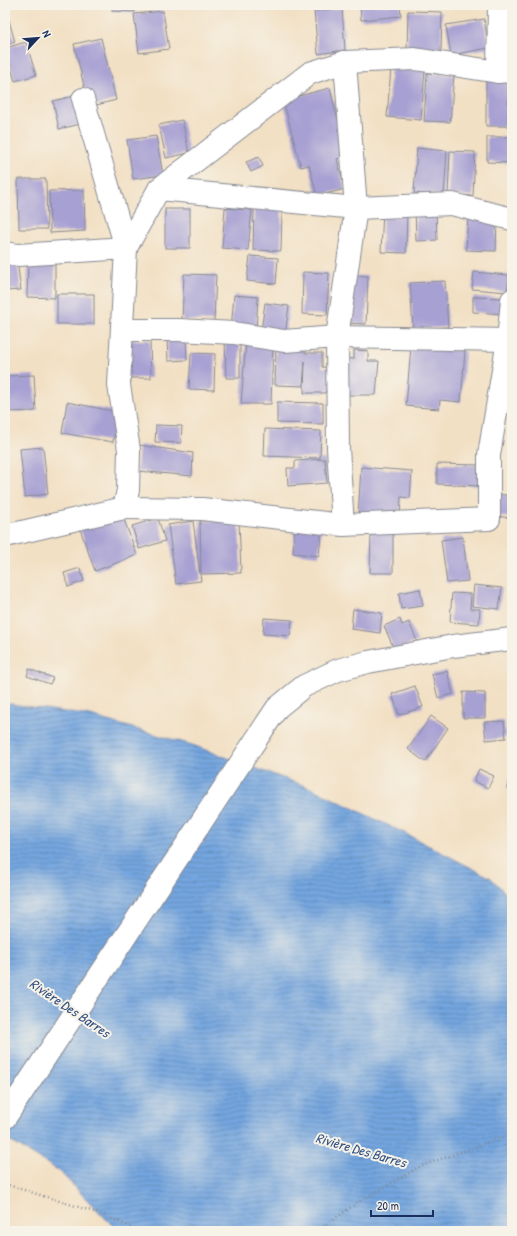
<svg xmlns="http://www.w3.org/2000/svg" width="517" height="1236" viewBox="0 0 517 1236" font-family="'Patrick Hand',sans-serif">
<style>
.water{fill:url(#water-rules);stroke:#486a9e}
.building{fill:#a7a0d3}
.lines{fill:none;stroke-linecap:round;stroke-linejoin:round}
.minor-casing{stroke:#868891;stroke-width:24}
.path{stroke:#868891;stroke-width:2.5;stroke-dasharray:1 3;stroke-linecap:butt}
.minor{stroke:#fff;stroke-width:22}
.labels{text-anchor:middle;stroke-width:4;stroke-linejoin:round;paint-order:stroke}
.water-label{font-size:14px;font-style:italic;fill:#365385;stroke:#f7f3e8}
</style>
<defs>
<pattern id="water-rules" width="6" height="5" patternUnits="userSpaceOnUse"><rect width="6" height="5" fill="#74a6df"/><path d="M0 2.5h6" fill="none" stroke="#5e88b8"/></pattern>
</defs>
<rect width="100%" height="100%" fill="#f7f3e8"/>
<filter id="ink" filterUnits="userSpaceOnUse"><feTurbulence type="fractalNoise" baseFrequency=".025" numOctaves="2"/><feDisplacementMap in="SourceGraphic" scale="8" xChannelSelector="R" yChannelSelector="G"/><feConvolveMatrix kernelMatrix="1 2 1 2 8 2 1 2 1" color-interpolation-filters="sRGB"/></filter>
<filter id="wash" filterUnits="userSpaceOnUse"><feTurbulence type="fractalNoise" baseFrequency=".012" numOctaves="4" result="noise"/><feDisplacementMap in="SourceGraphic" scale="16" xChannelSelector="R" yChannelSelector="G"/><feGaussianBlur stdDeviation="0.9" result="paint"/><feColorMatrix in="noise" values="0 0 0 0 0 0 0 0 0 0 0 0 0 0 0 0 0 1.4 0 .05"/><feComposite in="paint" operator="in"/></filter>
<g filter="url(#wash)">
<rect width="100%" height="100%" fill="#f2e0c4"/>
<polygon class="water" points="5,703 90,716 192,745 313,789 406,834 491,878 512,900 512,1231 118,1231 58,1170 5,1138"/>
<g id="blocks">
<g class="building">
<polygon points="113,5 135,5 135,12 112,11"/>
<polygon points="360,5 400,5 401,16 361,20"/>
<polygon points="5,6 15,42 5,45"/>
<polygon points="342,8 345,50 318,54 314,11"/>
<polygon points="163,11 169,49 139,53 134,14"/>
<polygon points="408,11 442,12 441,52 407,51"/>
<polygon points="484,19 489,48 451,55 446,25"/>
<polygon points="101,38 116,100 89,107 74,44"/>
<polygon points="26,42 36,75 15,81 5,48"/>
<polygon points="391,68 425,70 421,120 387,117"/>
<polygon points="427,73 454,75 450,122 424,121"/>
<polygon points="486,77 508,78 508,126 486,126"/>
<polygon points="330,88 347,156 337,159 345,189 317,196 309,165 301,167 283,100"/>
<polygon points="74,96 81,124 59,129 53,101"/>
<polygon points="182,120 189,153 166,158 159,125"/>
<polygon points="156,136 163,175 133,179 127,140"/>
<polygon points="487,137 512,137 512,163 487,162"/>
<polygon points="417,148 447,151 444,196 414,193"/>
<polygon points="450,151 475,152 473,196 448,195"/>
<polygon points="259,157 263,166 251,172 246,162"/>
<polygon points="18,179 46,179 47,229 19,229"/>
<polygon points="84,190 85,231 50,233 49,191"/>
<polygon points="415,207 436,207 437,240 416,241"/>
<polygon points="225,208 252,210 248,250 222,248"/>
<rect x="165" y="209" width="25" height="39"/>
<polygon points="254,209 282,209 281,251 253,250"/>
<polygon points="407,209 406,253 381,252 383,210"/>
<polygon points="468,215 497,217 496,251 466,250"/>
<polygon points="250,256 278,258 276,284 247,281"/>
<polygon points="17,260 21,290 5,291 5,261"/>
<polygon points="28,260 55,261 55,298 27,297"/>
<polygon points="303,272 329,273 327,315 302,314"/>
<polygon points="474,272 509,275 507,292 472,289"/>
<polygon points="184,274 216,275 214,321 182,320"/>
<polygon points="348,275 368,276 366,324 345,323"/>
<polygon points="445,281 448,327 413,329 410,283"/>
<rect x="57" y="294" width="37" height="30"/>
<polygon points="234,295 258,297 256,331 231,329"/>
<polygon points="473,297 507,298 507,314 473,312"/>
<polygon points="265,303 289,306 285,335 261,331"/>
<polygon points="186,337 187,360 168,361 167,338"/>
<polygon points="225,338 240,338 240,378 226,378"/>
<polygon points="124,340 150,340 151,378 125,378"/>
<polygon points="246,341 273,344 271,404 241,404"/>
<polygon points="276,346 304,346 305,353 322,353 322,367 335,368 334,390 326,390 325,393 304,393 305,361 303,386 275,385"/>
<polygon points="411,346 465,351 461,402 440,400 439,409 406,406"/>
<polygon points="354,350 368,351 368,361 379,361 376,395 342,395 342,358 354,359"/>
<polygon points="191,353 215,354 214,390 189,389"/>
<polygon points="34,375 36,411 6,412 5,376"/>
<polygon points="67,402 118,412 113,442 62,433"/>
<polygon points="277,402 323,403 323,424 277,423"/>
<polygon points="156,425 182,426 181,443 155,442"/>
<polygon points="265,429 321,431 320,458 264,456"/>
<polygon points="139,445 193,453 192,476 137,471"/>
<polygon points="43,447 48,494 25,497 20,449"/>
<polygon points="325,459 327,483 288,486 287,468 295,468 295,461"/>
<polygon points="437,464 479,465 479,486 437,484"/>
<polygon points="361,467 412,471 410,498 401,497 400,521 358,518"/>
<polygon points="498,494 512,496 512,518 495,516"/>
<polygon points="122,514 137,555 95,571 80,529"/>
<polygon points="158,518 165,541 139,549 132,526"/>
<polygon points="239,520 241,573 201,574 200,521"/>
<polygon points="193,521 201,581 176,584 168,525"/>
<polygon points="295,523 322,526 319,556 293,553"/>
<polygon points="371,530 393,530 393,573 370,573"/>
<polygon points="463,537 468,581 447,583 441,540"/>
<polygon points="80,568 84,581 68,587 64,573"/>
<polygon points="474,585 502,588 499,609 472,606"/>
<polygon points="420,589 423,606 401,609 399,593"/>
<polygon points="452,593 471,594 470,609 480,609 479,624 450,622"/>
<polygon points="353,609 382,613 380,633 351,629"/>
<polygon points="264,618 292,620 290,636 263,634"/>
<polygon points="400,619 402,625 409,622 417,641 395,651 384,626"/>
<polygon points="29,669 53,678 50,684 27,676"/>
<polygon points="447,671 453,694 438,698 432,674"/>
<polygon points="415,686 423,707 399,715 392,694"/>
<polygon points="463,692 485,693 485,718 463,718"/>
<polygon points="431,716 448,728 425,762 408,749"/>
<polygon points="504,721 506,738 486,740 484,722"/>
<polygon points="479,769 494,776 488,788 474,781"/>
<polygon points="512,772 512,789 507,788"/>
</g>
</g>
</g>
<g filter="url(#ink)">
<use href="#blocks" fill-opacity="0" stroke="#868891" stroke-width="1"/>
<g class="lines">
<defs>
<g id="minor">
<polyline points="498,72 499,5"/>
<polyline points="159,189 356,208 452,204 512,219"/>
<polyline points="5,253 18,255 126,248 159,189 310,73 345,62 415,59 498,72 512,71"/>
<polyline points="122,330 179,330 234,333 284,341 337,337 508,340"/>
<polyline points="124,508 202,509 343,525 489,519 489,455 508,340 512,300"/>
<polyline points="343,525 338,448 337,337 356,208 345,62"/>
<polyline points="5,536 124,508 128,490 129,450 119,385 126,248 83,99"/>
<polyline points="5,1118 277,708 304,686 338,670 368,662 453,646 512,639"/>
</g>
</defs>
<use href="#minor" class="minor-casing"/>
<g class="path">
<polyline points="5,1184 101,1214 140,1231"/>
<polyline points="317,1231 357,1203 421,1166 512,1134"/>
</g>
<use href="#minor" class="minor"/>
</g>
</g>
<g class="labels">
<g class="water-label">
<text transform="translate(70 1008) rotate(34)" y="5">Rivière Des Barres</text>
<text transform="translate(361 1150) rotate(16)" y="5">Rivière Des Barres</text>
</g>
</g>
<rect width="517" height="1236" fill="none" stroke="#f7f3e8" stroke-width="20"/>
<g transform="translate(38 38) rotate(64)" stroke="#f7f3e8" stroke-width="3" paint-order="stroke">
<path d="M0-3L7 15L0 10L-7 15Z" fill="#1b2f5e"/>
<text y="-6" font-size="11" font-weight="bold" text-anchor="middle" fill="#1b2f5e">N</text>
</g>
<path d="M371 1210v6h62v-6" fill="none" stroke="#1b2f5e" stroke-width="2"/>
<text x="377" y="1210" font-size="12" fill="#1b2f5e" stroke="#f7f3e8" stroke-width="3" paint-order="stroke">20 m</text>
</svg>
